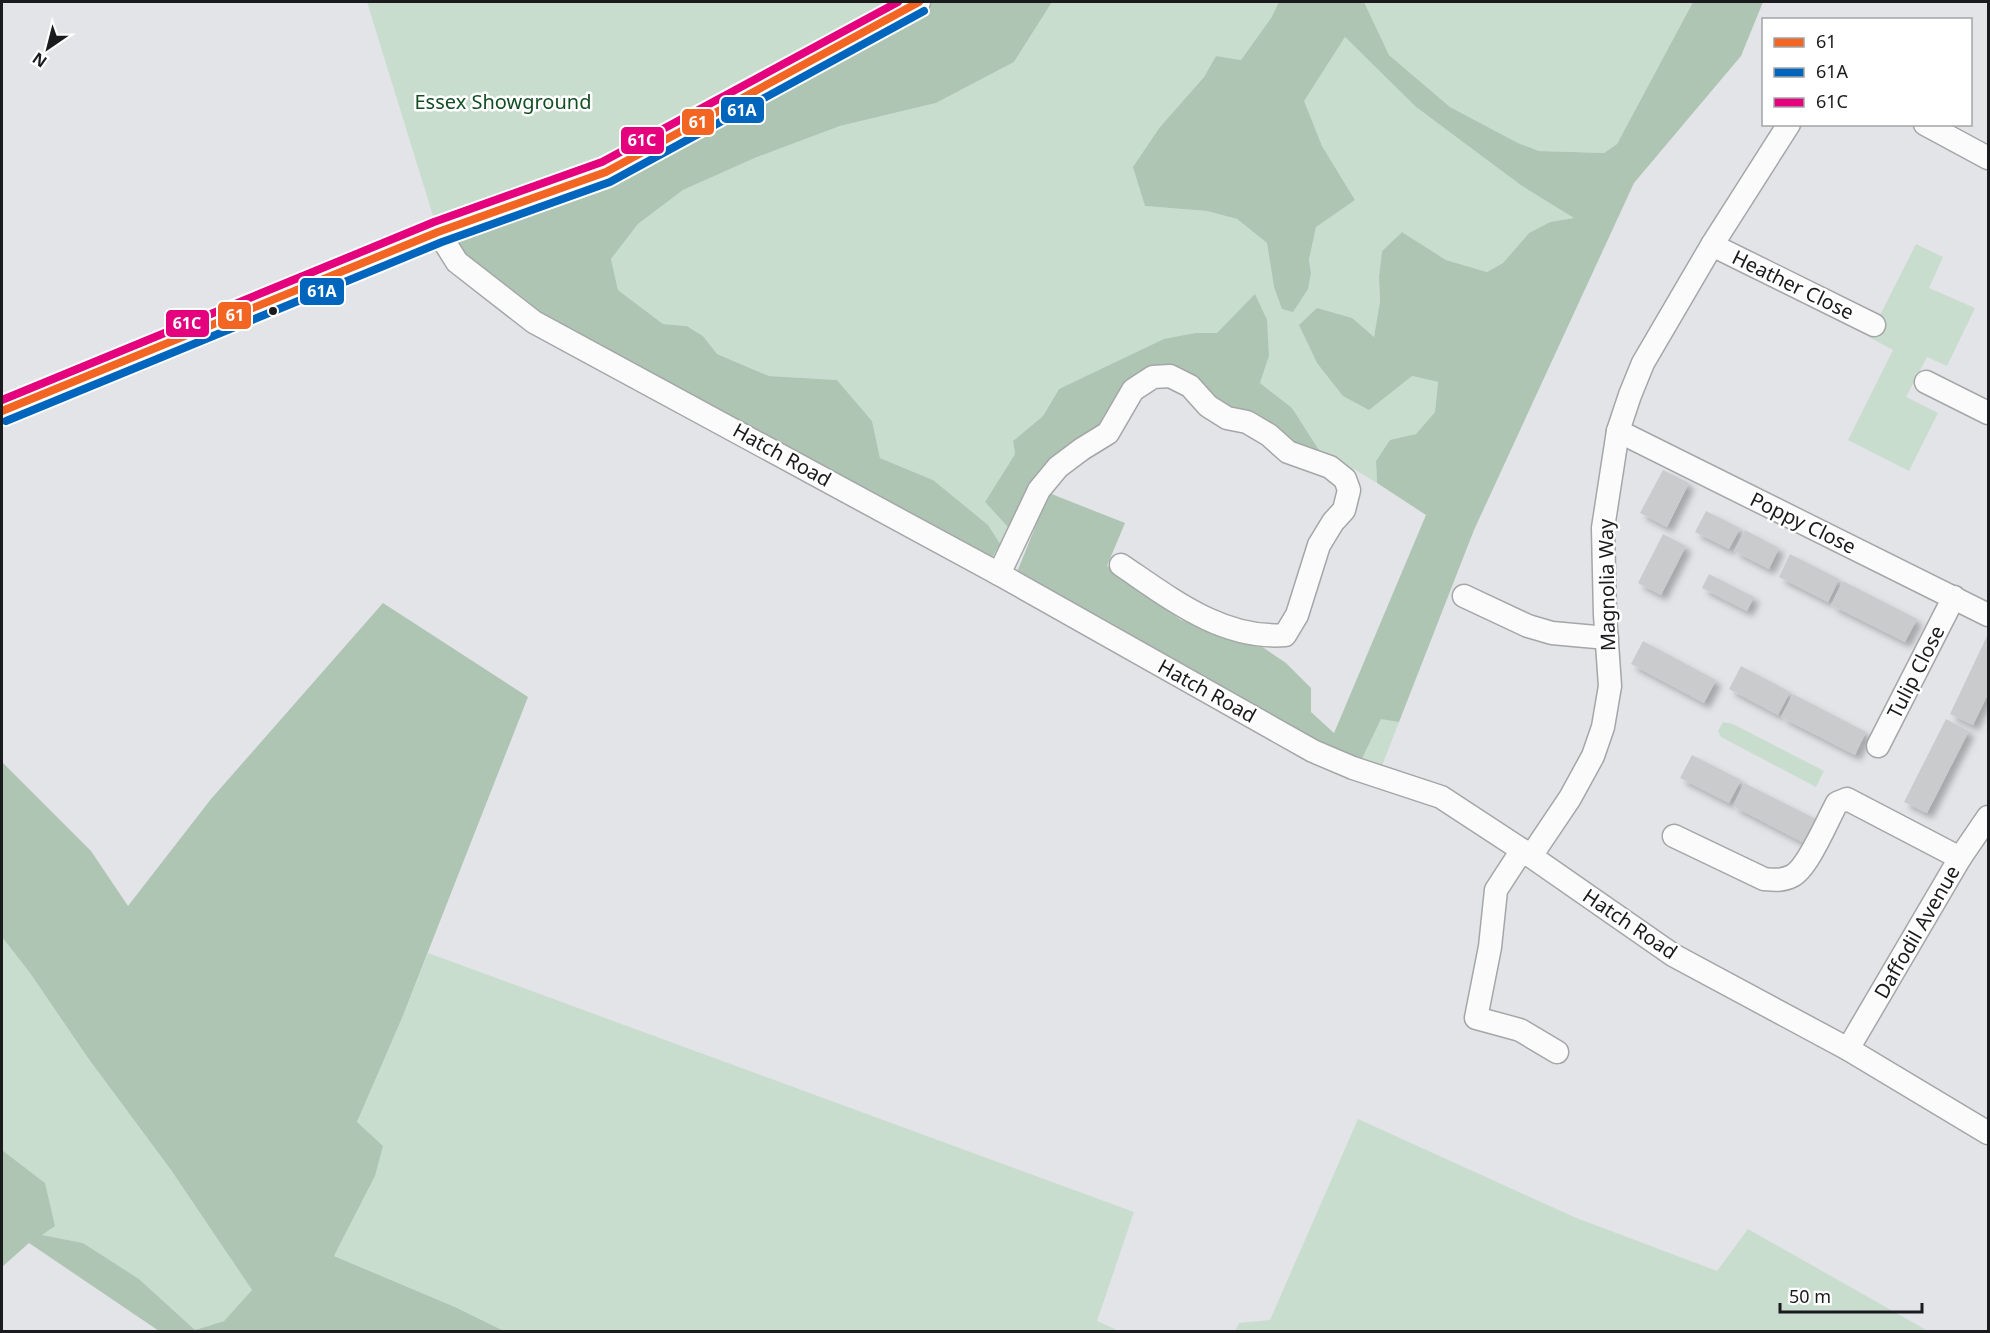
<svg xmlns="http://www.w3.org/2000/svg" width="1990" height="1333" viewBox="0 0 1990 1333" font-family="'Noto Sans',sans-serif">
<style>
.green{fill:#c9ddce}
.forest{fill:#afc5b4}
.building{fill:#cacbcd;filter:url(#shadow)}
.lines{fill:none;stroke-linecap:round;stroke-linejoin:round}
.minor-casing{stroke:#a4a6a8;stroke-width:25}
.minor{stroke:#fbfbfb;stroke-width:22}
.bus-1-casing{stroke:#fff;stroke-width:12}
.bus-2-casing{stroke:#fff;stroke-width:12}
.bus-3-casing{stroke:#fff;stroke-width:12}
.bus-1{stroke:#f26522;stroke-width:8}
.bus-2{stroke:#0065bd;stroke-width:8}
.bus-3{stroke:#e5007d;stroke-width:8}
.bus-dot{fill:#1a1b1d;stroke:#fff;stroke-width:2}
.labels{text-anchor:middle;stroke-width:5;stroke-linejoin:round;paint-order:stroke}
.park-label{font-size:20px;fill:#134e23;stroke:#fff}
.street-label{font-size:20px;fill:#1a1b1d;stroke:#fff}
.line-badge{stroke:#fff;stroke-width:2}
.badge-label{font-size:16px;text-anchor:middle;font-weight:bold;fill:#fff}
</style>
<defs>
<filter id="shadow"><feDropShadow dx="5.5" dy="5.5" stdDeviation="3" flood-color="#0004"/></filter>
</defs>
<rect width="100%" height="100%" fill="#e2e4e7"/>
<g class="green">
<polygon points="367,2 919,2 606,172 438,232"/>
<polygon points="1052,2 1279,2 1271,18 1241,60 1216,56 1204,77 1160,127 1145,206 1207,211 1237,219 1267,243 1274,287 1311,273 1309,260 1316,226 1355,200 1322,146 1303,101 1345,37 1416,107 1522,186 1575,218 1550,222 1529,233 1503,263 1487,272 1446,260 1402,232 1382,251 1379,277 1380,305 1374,338 1412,376 1438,382 1435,412 1416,434 1390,441 1376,461 1377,483 1354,469 1343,477 1330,467 1292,408 1260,383 1269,356 1217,333 1195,333 1168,339 1059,389 1043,416 1013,441 1015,454 985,502 1017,537 999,574 933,480 880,458 872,421 837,380 769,376 717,354 703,336 688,326 663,324 618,290 611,259 638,224 683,190 757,157 840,126 936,103 1014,62"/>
<polygon points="1364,2 1693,2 1617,144 1604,153 1539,151 1518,143 1450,107 1389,55"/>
<polygon points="1916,244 1943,257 1929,288 1975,308 1947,366 1927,357 1906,397 1938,413 1909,471 1848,440 1893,350 1869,337"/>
<polygon points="1381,718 1399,722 1378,776 1357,769"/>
<polygon points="1723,722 1733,724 1824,771 1816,787 1721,737 1718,731"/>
<polygon points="2,937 30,973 88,1058 171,1170 252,1290 224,1321 195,1330 139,1279 83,1243 41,1235 45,1183 2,1150"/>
<polygon points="428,953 1134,1212 1097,1321 1119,1331 504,1331 455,1307 334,1256 375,1176 357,1122 402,1018"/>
<polygon points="1358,1119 1574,1217 1717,1271 1748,1229 1928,1331 1235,1331 1239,1323 1270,1320"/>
</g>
<g class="forest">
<polygon points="919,2 1052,2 1014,62 936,103 840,126 757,157 683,190 638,224 611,259 618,290 663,324 687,326 703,336 717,354 769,376 837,380 872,421 880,458 933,480 988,525 1000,544 986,567 534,322 438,232 606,172"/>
<polygon points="1279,2 1364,2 1389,55 1450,107 1518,143 1539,151 1604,153 1617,144 1693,2 1763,2 1741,56 1634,183 1474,530 1399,722 1381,719 1357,769 1013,582 1049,493 1125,523 1107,566 1181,620 1258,644 1286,663 1311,688 1311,712 1334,733 1426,515 1377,483 1376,461 1390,440 1416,434 1435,412 1438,382 1412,376 1369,410 1343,396 1317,363 1299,325 1317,308 1352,318 1374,337 1380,302 1379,277 1382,251 1402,232 1446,260 1487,272 1503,263 1529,233 1550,222 1574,218 1522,186 1416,107 1345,37 1304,101 1322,146 1355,200 1316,227 1309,260 1311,273 1308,289 1293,312 1282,309 1274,287 1267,243 1237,219 1207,211 1145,206 1133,167 1160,127 1204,77 1216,56 1241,60 1271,18"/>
<polygon points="1255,294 1267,320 1269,356 1260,383 1292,408 1330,467 1153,377 1082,449 1017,537 985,502 1015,454 1013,441 1043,416 1059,389 1164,339 1195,333 1217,333"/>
<polygon points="383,603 528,697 402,1018 357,1122 383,1146 375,1176 334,1256 455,1307 504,1331 159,1331 29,1243 2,1267 2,1150 45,1183 55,1226 42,1235 83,1243 139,1279 195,1330 224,1321 252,1290 171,1170 88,1058 30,973 2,937 2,762 91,851 128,906 211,799"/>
</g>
<g class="building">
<polygon points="1663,470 1689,483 1667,527 1640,513"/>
<polygon points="1706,511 1740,528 1729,549 1695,532"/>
<polygon points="1745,530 1779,548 1769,569 1734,551"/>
<polygon points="1663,534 1686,546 1661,595 1638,583"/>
<polygon points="1790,554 1839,579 1828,602 1779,577"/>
<polygon points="1709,574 1754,597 1747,611 1702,588"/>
<polygon points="1843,581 1917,619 1905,642 1831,605"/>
<polygon points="1988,634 1988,694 1973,725 1950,714"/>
<polygon points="1643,641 1716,680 1704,703 1631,664"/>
<polygon points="1741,666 1790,692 1778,715 1729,689"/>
<polygon points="1793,694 1866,732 1855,755 1781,717"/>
<polygon points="1946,719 1969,731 1927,813 1904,802"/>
<polygon points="1692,755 1741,780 1729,803 1680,778"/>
<polygon points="1744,783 1818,820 1806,844 1733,806"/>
</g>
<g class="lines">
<defs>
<g id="minor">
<polyline points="1925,124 1988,158"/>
<polyline points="438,232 457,262 534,322 999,574 1313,751 1353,768 1441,797 1522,850 1673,955 1848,1049 1988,1133"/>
<polyline points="1712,245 1874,325"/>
<polyline points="1926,382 1988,413"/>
<polyline points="2,411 438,232 606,172 919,2"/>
<polyline points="1618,431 1988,615"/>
<path d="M 999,574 L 1039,490 L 1058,467 L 1082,449 L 1108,433 L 1133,390 L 1153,377 L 1170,376 L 1190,386 L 1208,406 L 1227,418 L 1247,422 L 1269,435 L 1288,452 L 1330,467 L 1345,479 L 1349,490 L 1344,510 L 1333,522 L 1319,545 L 1297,615 L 1285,635 C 1222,640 1170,598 1121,565"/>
<polyline points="1464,596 1528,626 1552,633 1607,638"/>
<polyline points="1878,746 1954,597"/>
<path d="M 1674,836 L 1764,879 C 1774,880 1782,881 1792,876 C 1808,868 1827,821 1837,803 L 1847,799 L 1960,858"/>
<polyline points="1522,850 1496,890 1490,947 1476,1018 1520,1030 1557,1052"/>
<polyline points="1531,856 1570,798 1593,756 1603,727 1610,686 1605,615 1603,528 1618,431 1630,395 1643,363 1712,245 1789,124"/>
<polyline points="1848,1049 1960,858 1988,817"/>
</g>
</defs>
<use href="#minor" class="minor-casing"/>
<use href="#minor" class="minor"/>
<defs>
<polyline id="bus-1" points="2,411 438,232 606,172 919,2"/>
<polyline id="bus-2" points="6,421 442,242 610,182 924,11"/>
<polyline id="bus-3" points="2,400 434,222 602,162 898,2"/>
</defs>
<use href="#bus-1" class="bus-1-casing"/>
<use href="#bus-2" class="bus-2-casing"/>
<use href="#bus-3" class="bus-3-casing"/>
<use href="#bus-1" class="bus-1"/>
<use href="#bus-2" class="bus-2"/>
<use href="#bus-3" class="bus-3"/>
</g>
<circle class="bus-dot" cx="273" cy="311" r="5"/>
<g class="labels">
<g class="park-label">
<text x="503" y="109">Essex Showground</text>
</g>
<g class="street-label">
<text transform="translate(1793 285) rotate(26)" y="7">Heather Close</text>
<text transform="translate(782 455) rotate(29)" y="7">Hatch Road</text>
<text transform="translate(1803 523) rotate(26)" y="7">Poppy Close</text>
<text transform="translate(1607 585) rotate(-91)" y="7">Magnolia Way</text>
<text transform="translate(1916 672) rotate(-63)" y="7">Tulip Close</text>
<text transform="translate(1207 691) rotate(29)" y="7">Hatch Road</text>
<text transform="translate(1630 924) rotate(34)" y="7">Hatch Road</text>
<text transform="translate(1917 932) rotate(-60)" y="7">Daffodil Avenue</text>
</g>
</g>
<g class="line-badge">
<rect x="720" y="96" width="45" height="28" rx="6" fill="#0065bd"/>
<rect x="681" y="108" width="34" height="28" rx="6" fill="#f26522"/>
<rect x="620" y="126" width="45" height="29" rx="6" fill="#e5007d"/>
<rect x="299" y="277" width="46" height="29" rx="6" fill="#0065bd"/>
<rect x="217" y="301" width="35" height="29" rx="6" fill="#f26522"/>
<rect x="165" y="309" width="45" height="29" rx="6" fill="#e5007d"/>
</g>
<g class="badge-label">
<text x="742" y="116">61A</text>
<text x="698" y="128">61</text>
<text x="642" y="146">61C</text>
<text x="322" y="297">61A</text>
<text x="235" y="321">61</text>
<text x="187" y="329">61C</text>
</g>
<rect width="1990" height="1333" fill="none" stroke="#1a1b1d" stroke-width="6"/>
<rect x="1762" y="18" width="210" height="108" fill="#ffffff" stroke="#a3a4a5" stroke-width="1.5"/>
<rect x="1774" y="38" width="30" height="9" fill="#f26522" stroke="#a3a4a5" stroke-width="1.5"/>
<text x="1816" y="48" font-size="18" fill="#1a1b1d">61</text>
<rect x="1774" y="68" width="30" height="9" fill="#0065bd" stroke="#a3a4a5" stroke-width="1.5"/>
<text x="1816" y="78" font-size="18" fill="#1a1b1d">61A</text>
<rect x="1774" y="98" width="30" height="9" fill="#e5007d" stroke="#a3a4a5" stroke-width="1.5"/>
<text x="1816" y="108" font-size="18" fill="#1a1b1d">61C</text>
<g transform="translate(48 48) rotate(215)" stroke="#ffffff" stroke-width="4.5" paint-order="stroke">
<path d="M0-4.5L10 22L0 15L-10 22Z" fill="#1a1b1d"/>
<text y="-9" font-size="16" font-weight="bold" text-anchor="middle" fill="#1a1b1d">N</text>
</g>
<path d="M1780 1303v9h142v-9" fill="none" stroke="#1a1b1d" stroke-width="3"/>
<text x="1789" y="1303" font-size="18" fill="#1a1b1d" stroke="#ffffff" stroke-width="4.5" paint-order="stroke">50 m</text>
</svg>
